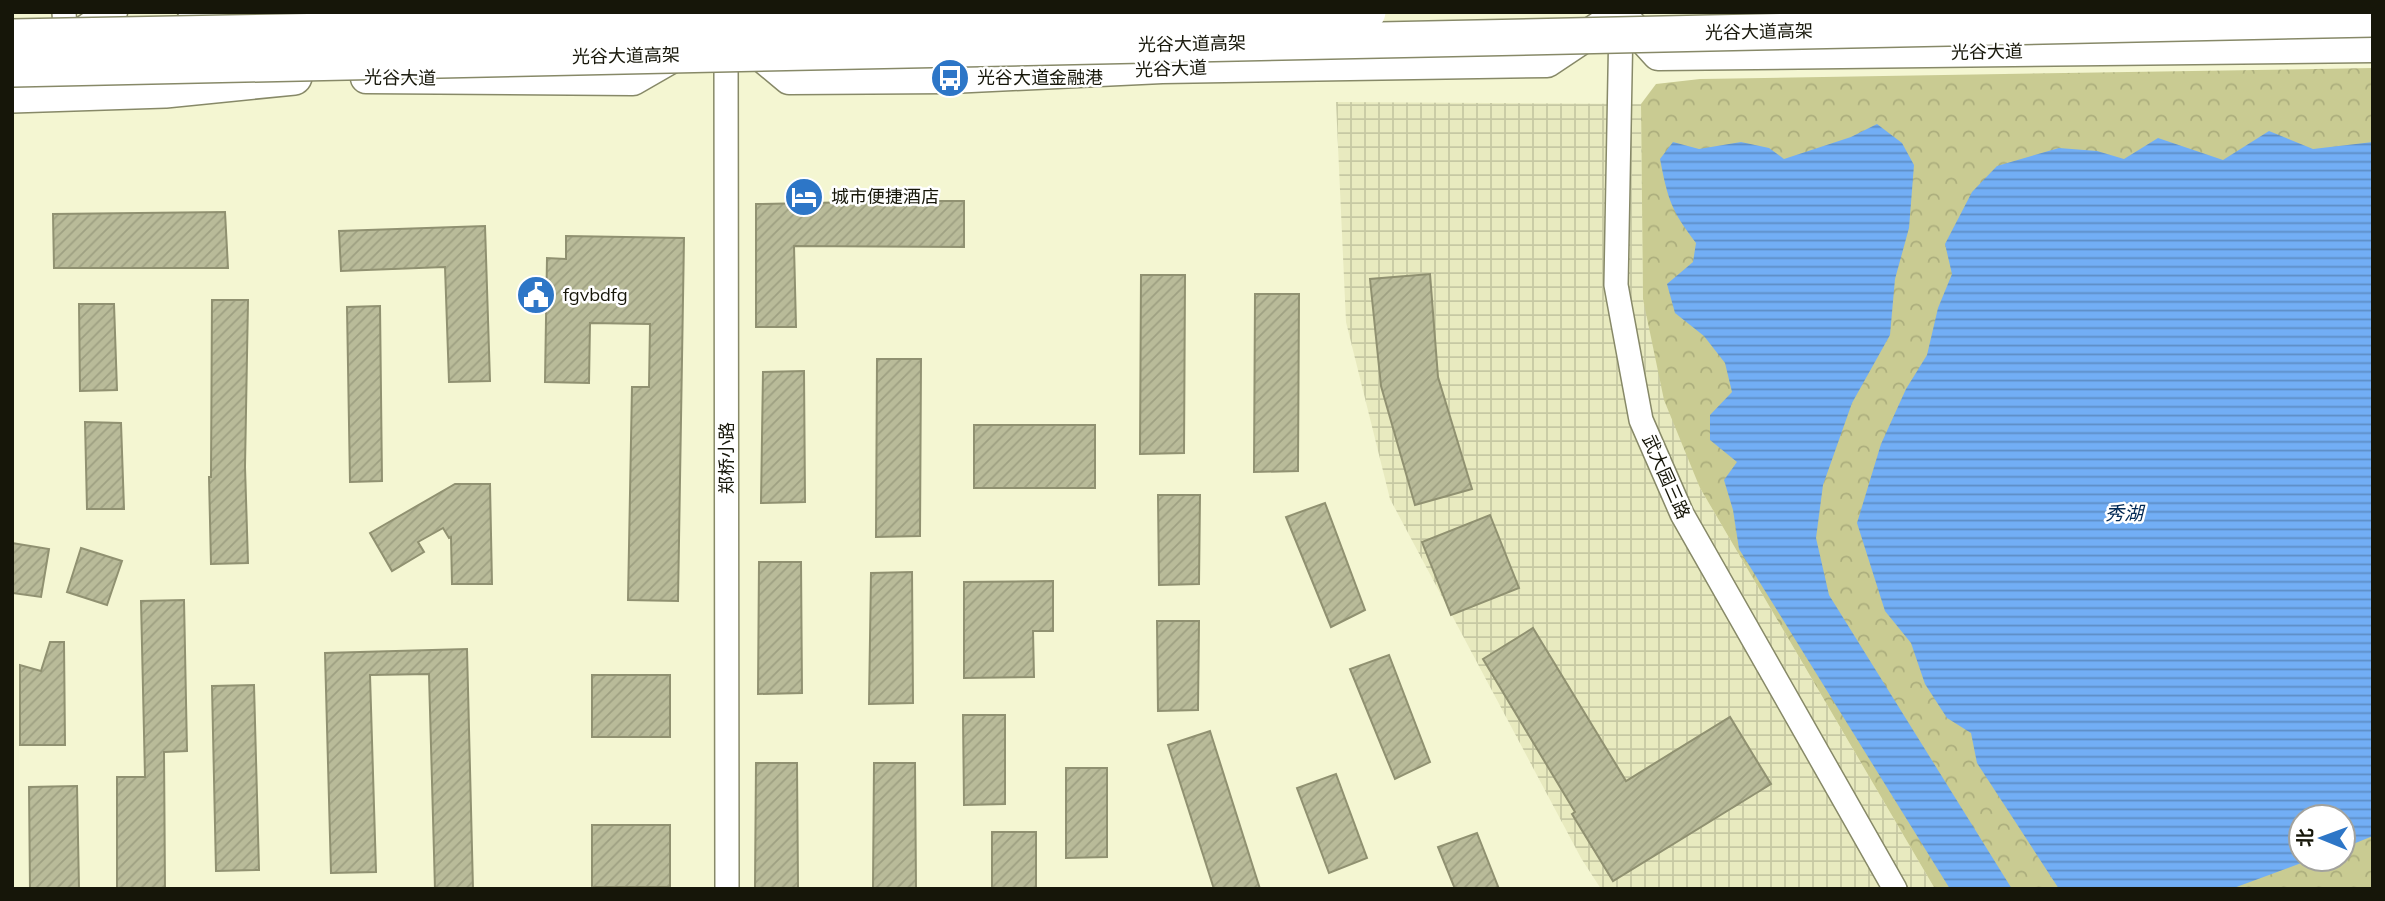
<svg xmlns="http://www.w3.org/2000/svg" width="2385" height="901" viewBox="0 0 2385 901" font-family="Mulish,'Noto Sans SC',sans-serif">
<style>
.industrial{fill:url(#industrial-grid)}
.park{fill:url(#park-crowns);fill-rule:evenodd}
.water{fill:url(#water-rules)}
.building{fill:url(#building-hatch);stroke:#909171;stroke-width:2}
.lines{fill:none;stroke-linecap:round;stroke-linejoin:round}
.minor-casing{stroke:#878968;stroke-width:26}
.major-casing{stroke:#878968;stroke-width:33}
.highway-casing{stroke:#878968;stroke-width:38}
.minor{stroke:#fff;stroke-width:23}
.major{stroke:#fff;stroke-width:30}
.highway{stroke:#fff;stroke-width:35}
.highway-bridge-casing{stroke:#878968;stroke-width:38;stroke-linecap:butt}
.highway-bridge{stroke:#fff;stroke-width:35}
.labels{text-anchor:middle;stroke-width:5;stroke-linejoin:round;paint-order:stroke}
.street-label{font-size:18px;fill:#161609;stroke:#fff}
.poi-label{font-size:18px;fill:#161609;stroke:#fff;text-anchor:start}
.water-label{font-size:19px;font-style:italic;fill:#002854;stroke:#fff}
</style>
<defs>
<pattern id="industrial-grid" width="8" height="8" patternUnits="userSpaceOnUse" patternTransform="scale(1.75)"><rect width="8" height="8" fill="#e8eabf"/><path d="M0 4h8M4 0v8" fill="none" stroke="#c6c8a3"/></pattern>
<pattern id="park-crowns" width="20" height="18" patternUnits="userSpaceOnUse" patternTransform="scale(1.75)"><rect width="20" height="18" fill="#c9cb92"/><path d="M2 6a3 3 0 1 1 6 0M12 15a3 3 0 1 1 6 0" fill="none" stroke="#acae7d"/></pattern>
<pattern id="water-rules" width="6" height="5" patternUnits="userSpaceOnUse" patternTransform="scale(1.75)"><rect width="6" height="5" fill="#72aef5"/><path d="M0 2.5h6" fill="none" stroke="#5d8dc5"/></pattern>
<pattern id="building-hatch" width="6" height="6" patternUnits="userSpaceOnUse" patternTransform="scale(1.75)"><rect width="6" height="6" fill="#b9bb99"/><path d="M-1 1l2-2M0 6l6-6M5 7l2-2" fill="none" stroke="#9ea082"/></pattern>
</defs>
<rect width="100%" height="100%" fill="#f4f6d2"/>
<polygon class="industrial" points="1336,102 1641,104 1643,299 1700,488 1935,889 1601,889 1581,858 1390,499 1346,322"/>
<path class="park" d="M 2373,68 L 2373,889 L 1935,889 L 1700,488 L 1664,400 L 1643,299 L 1641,104 L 1656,84 L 1700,79 ZM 2301,817 L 2343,817 L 2343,859 L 2301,859 Z"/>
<g class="water">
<path d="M 1877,124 L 1902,143 L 1914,165 L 1909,228 L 1895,279 L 1890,335 L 1852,403 L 1823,485 L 1816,538 L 1829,595 L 2012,889 L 1950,889 L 1739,549 L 1733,510 L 1724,480 L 1737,462 L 1710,440 L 1710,415 L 1732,392 L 1725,363 L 1704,336 L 1675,313 L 1667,284 L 1693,262 L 1696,243 C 1671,210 1668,200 1660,159 L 1673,142 L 1699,149 L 1741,142 L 1769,148 L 1784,159 L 1851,137 Z"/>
<polygon points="2269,131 2313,149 2373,142 2373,836 2343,848 2343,817 2301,817 2301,859 2312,859 2231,889 2059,889 1977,763 1971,733 1947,718 1925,684 1911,643 1885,611 1857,523 1881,444 1906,389 1927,355 1938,308 1952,274 1945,244 1972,192 1997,166 2059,148 2097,151 2124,159 2158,138 2223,160"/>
</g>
<g class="building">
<polygon points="904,201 964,201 964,247 794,246 796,327 756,327 756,204"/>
<polygon points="225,212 228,268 54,268 53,214"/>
<polygon points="485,226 490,381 449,382 445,267 341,271 339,231"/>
<polygon points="566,236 684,238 678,601 628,600 632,387 649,387 650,324 590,323 589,383 545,382 547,258 566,259"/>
<polygon points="1430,274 1438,377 1472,489 1415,505 1381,386 1370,279"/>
<polygon points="1141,275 1185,275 1184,453 1140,454"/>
<polygon points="1255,294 1299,294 1298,471 1254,472"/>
<polygon points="212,300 248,300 245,467 248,563 211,564 209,477 211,477"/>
<polygon points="79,304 114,304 117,390 80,391"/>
<polygon points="380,306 382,481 350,482 347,307"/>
<polygon points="877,359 921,359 920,536 876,537"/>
<polygon points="804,371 805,502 761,503 763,372"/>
<polygon points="85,422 121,423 124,509 87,509"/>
<rect x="974" y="425" width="121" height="63"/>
<polygon points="455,484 490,484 492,584 452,584 451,537 449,538 443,528 418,542 424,552 392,571 370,533"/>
<polygon points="1158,495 1200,495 1199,584 1159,585"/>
<polygon points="1325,503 1365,610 1331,627 1286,517"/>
<polygon points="1490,515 1519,588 1451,615 1422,542"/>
<polygon points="12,543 49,549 41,597 12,593"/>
<polygon points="81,548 122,561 107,605 67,592"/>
<polygon points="759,562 801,562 802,693 758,694"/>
<polygon points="912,572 913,703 869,704 871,573"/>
<polygon points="1053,581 1053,631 1033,631 1034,677 964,678 964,582"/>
<polygon points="184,600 187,751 164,752 165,889 117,889 117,777 145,777 141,601"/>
<polygon points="1157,621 1199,621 1198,710 1158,711"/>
<polygon points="1533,628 1626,781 1730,717 1771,784 1613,881 1572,814 1575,812 1483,659"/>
<polygon points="50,642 64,642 65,745 20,745 20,665 41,671"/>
<polygon points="467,649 473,889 435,889 429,674 370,675 376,872 331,873 325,653"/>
<polygon points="1389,655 1430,762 1395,779 1350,669"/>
<rect x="592" y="675" width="78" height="62"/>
<polygon points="254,685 259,870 216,871 212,686"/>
<polygon points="963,715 1005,715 1005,804 964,805"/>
<polygon points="1210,731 1260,889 1214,889 1168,745"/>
<polygon points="756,763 797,763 798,889 755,889"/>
<polygon points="874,763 915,763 916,889 873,889"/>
<polygon points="1066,768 1107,768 1107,857 1066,858"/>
<polygon points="1336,774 1367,858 1329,873 1297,788"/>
<polygon points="77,786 79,889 30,889 29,787"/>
<rect x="592" y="825" width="78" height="62"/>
<rect x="992" y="832" width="44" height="57"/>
<polygon points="1477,833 1499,889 1455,889 1438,847"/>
</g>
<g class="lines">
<defs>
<g id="minor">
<polyline points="64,12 66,45"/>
<polyline points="1621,22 1616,285 1641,420 1682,514 1895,889"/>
<polyline points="726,41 727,889"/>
</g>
<g id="major">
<polyline points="1628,22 1658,55 2373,47"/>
<polyline points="72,40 112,12"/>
<polyline points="747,44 789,79 950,78 1162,68 1547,62 1622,12"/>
<polyline points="366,78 633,80 680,53"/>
</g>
<g id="highway">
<polyline points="192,26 250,12"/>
<polyline points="12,95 165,90 294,77"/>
</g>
</defs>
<use href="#minor" class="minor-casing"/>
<use href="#major" class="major-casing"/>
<use href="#highway" class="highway-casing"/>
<use href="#minor" class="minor"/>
<use href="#major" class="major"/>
<use href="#highway" class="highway"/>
<defs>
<g id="highway-bridge">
<polyline points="12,37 1368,12"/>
<polyline points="12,69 2373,19"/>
</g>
</defs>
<use href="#highway-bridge" class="highway-bridge-casing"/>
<use href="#highway-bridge" class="highway-bridge"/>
</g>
<defs>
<symbol id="bus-disc" viewBox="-11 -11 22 22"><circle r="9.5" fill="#2d76c7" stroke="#fff"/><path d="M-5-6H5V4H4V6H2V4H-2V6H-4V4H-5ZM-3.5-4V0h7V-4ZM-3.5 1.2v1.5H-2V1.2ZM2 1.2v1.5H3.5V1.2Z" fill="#fff"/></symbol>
<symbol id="hotel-disc" viewBox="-11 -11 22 22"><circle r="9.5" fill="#2d76c7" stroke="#fff"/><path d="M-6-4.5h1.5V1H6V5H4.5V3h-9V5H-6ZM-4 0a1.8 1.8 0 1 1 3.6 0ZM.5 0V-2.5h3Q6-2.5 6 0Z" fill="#fff"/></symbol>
<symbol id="civic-disc" viewBox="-11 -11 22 22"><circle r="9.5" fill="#2d76c7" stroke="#fff"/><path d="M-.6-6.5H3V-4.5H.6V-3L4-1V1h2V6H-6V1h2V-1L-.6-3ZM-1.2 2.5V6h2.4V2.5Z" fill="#fff"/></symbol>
</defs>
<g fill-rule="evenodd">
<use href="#bus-disc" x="928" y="56" width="44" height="44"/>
<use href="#hotel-disc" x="782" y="175" width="44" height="44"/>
<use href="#civic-disc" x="514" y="273" width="44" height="44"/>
</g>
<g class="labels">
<g class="street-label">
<text transform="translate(1759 32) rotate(-1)" y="6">光谷大道高架</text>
<text transform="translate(1192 44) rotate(-1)" y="6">光谷大道高架</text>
<text transform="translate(1987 52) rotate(-1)" y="6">光谷大道</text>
<text transform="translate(626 56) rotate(-1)" y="6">光谷大道高架</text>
<text transform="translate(1171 69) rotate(-2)" y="6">光谷大道</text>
<text transform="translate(400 78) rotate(1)" y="6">光谷大道</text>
<text transform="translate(727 458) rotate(-90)" y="6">郑桥小路</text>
<text transform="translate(1666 477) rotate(66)" y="6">武大园三路</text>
</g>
<g class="poi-label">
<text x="977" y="84">光谷大道金融港</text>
<text x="831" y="203">城市便捷酒店</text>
<text x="563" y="301">fgvbdfg</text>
</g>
<g class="water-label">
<text x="2124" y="520">秀湖</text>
</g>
</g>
<rect width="2385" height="901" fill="none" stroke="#161609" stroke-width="28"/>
<g transform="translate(2322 838) rotate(271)"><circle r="33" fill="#ffffff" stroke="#a2a29d" stroke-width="2"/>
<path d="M0-5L12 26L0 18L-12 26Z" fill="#2d76c7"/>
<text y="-10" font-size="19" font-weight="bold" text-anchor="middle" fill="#161609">北</text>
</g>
</svg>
